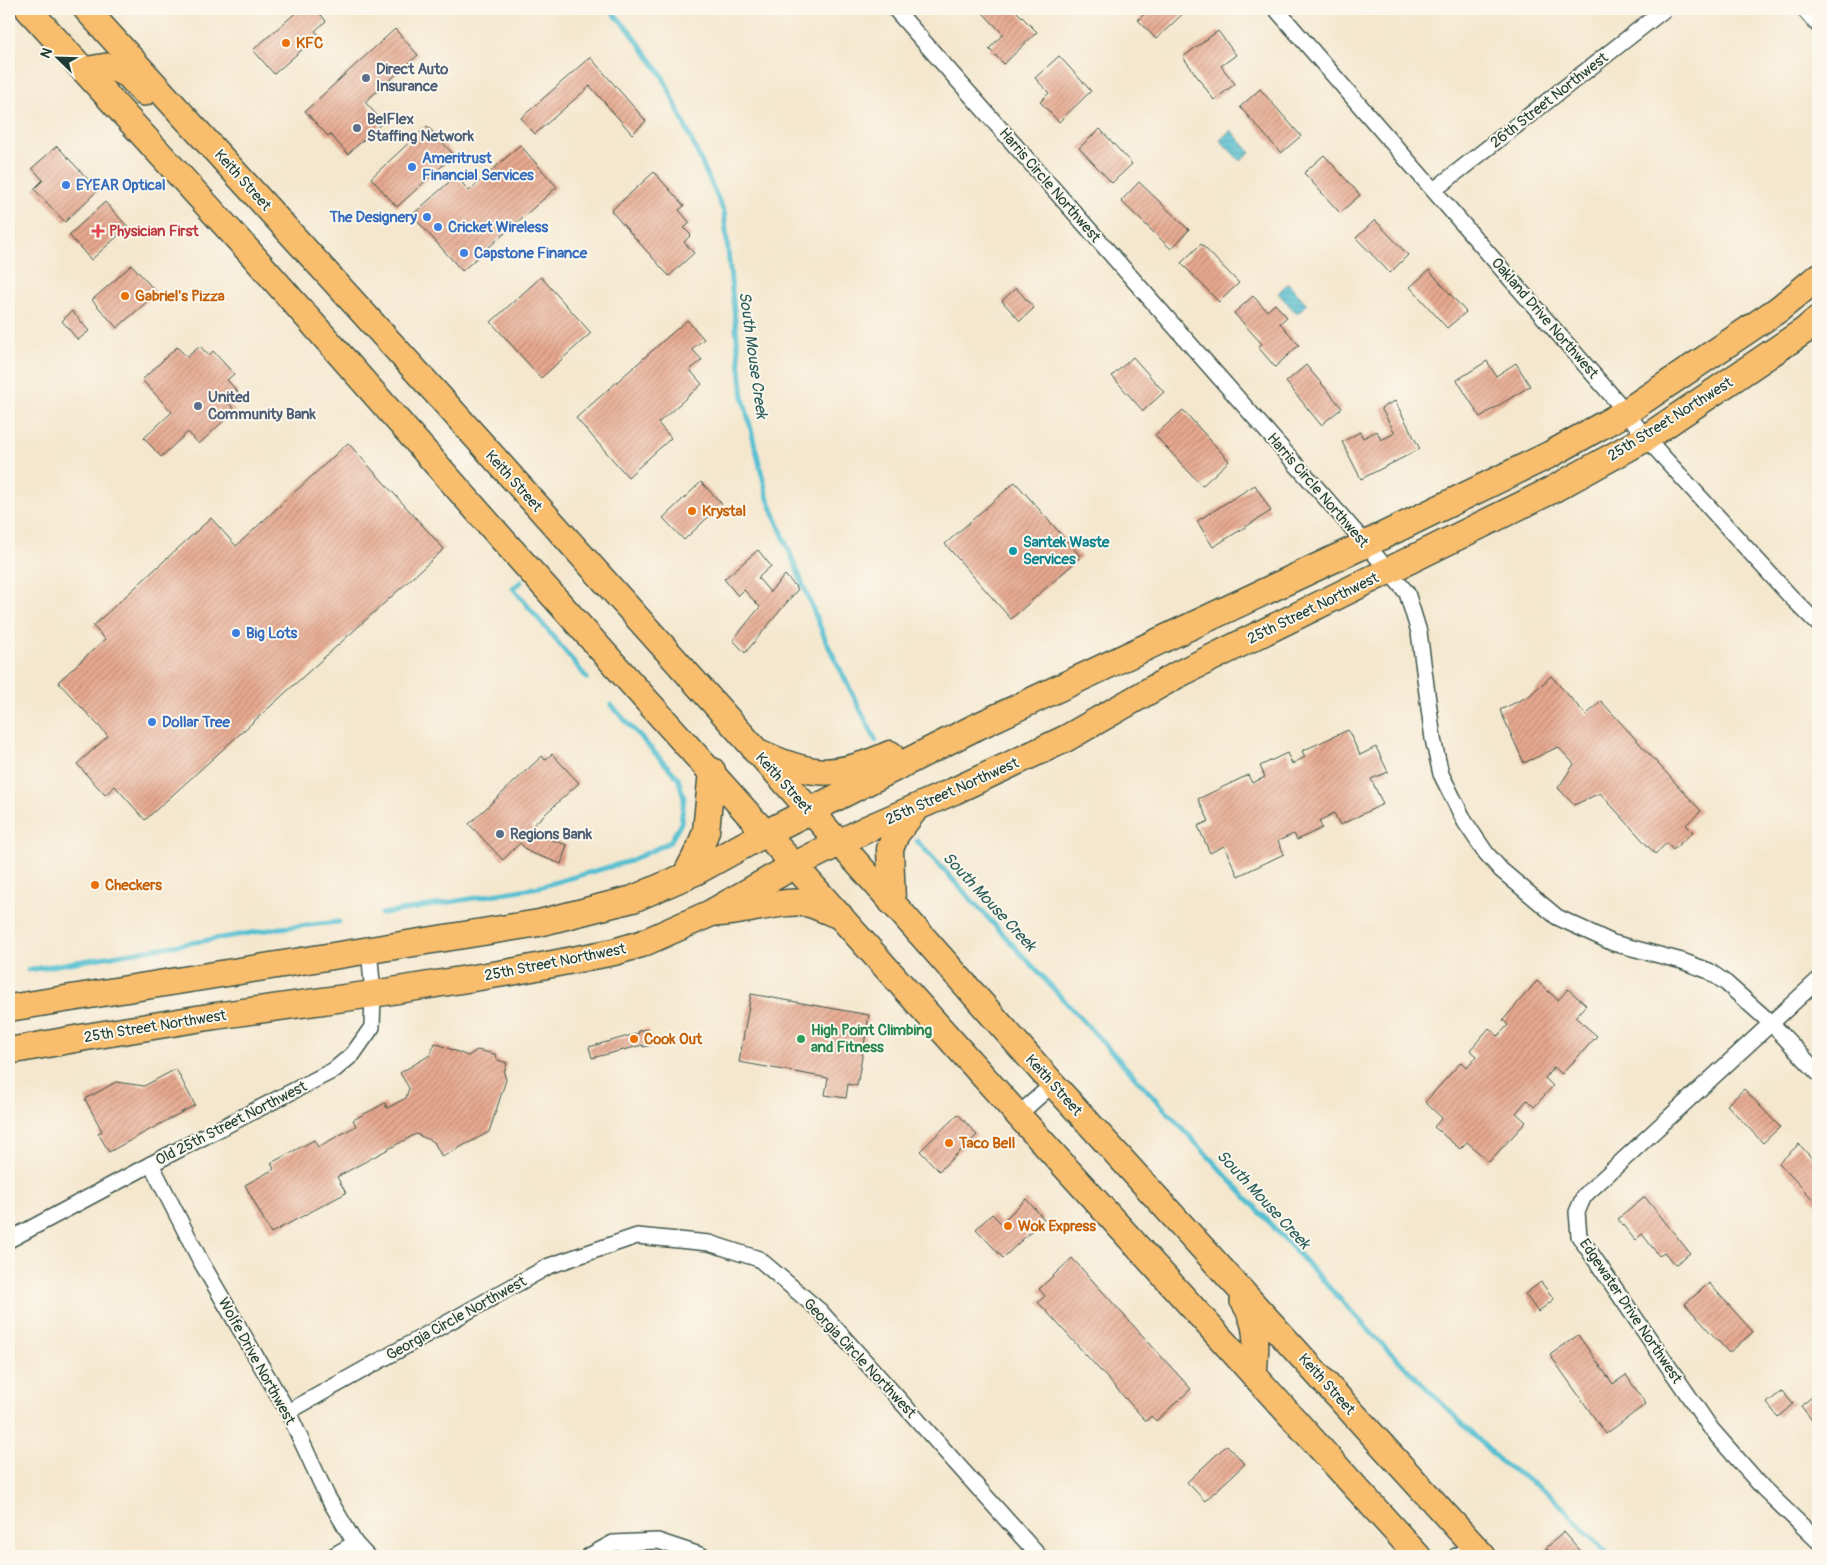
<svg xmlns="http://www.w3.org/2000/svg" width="1827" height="1565" viewBox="0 0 1827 1565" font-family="Pangolin,sans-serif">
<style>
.water{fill:url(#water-rules);stroke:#3a7e82}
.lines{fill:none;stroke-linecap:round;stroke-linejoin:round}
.stream{stroke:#55bfd1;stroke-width:5}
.building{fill:url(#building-hatch)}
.minor-casing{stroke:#3f564b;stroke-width:18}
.primary-casing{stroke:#3f564b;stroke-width:28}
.trunk-casing{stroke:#3f564b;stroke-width:29}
.minor{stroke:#fff;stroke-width:15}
.primary{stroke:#f9be6d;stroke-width:25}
.trunk{stroke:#f9be6d;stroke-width:26}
.food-dot{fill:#e8710a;stroke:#fbf7ec;stroke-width:2}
.service-dot{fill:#5c6f8a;stroke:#fbf7ec;stroke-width:2}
.shop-dot{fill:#3f7fe0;stroke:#fbf7ec;stroke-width:2}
.health-dot{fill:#e0444e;stroke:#fbf7ec;stroke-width:2}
.culture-dot{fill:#0f9aa8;stroke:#fbf7ec;stroke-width:2}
.leisure-dot{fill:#2e9e5b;stroke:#fbf7ec;stroke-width:2}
.labels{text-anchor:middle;stroke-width:4;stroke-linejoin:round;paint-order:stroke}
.food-label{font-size:15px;font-weight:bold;fill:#c56008;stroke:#fbf7ec;text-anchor:start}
.service-label{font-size:15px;font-weight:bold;fill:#4e5e75;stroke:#fbf7ec;text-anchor:start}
.street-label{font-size:15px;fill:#1f3d34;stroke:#fbf7ec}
.shop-label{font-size:15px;font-weight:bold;fill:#366cbe;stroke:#fbf7ec;text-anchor:start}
.health-label{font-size:15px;font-weight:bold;fill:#be3a42;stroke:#fbf7ec;text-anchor:start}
.culture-label{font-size:15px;font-weight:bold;fill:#0d838f;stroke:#fbf7ec;text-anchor:start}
.leisure-label{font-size:15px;font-weight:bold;fill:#27864d;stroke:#fbf7ec;text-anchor:start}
.water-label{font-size:16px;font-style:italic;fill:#2c5e5b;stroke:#fbf7ec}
</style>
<defs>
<pattern id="water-rules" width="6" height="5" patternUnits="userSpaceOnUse" patternTransform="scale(1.25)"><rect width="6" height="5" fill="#55bfd1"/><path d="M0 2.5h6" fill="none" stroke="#469caa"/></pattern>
<pattern id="building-hatch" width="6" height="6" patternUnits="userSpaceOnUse" patternTransform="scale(1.25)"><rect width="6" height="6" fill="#e7a88f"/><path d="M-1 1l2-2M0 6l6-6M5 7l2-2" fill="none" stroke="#bb8a76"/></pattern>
</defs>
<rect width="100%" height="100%" fill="#fbf7ec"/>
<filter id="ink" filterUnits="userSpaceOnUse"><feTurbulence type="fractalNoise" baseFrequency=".02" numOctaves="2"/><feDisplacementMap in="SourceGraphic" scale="10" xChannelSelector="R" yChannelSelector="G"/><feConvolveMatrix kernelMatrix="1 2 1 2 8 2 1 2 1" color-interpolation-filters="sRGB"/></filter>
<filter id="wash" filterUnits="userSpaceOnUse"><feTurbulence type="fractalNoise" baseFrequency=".0096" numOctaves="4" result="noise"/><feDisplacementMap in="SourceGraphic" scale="20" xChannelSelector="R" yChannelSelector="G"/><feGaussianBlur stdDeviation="1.12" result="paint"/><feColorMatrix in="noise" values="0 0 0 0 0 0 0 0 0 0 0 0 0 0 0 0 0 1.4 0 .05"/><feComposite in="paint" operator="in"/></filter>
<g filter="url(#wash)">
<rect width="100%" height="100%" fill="#f4e7ce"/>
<g class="water">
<polygon points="1231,130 1250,152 1240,161 1220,140"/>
<polygon points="1288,283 1307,304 1297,314 1278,293"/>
</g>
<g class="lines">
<g class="stream">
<polyline points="609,9 630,31 663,77 724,212 743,397 768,499 826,641 876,741"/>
<polyline points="521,582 513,588 587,678"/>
<polyline points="917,841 1376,1338 1502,1463 1551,1495 1609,1556"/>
<polyline points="381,914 539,887 630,861 670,842 681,823 684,798 678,778 611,705"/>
<polyline points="28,970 280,928 339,922"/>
</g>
</g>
<g id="blocks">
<g class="building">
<polygon points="300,9 316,9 326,21 315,31 319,35 274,74 253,50"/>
<polygon points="986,9 1014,9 1037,32 1004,64 989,49 1003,34 982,12"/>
<polygon points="1145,9 1188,9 1156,39 1138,20 1147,11"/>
<polygon points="395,29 418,55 365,102 383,122 348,154 330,134 328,136 305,111"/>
<polygon points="1218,31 1236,55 1221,66 1235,84 1214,100 1183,57"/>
<polygon points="1059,56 1091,91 1059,122 1040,102 1049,93 1035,78"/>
<polygon points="590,57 646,121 632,134 590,86 535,134 521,118"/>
<polygon points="1260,89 1301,136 1281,153 1240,107"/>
<polygon points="427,126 454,155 397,207 371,178"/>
<polygon points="1100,129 1132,164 1112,183 1079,148"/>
<polygon points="520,145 557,187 462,271 412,215 456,176 469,191"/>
<polygon points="57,146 98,190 65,222 34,189 43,180 32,168"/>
<polygon points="1324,155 1360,195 1340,213 1304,173"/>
<polygon points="654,172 684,206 679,210 690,223 684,228 691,235 684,242 694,253 669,276 611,211"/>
<polygon points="1139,182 1189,230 1171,249 1121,201"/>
<polygon points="105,202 128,227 91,260 69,235"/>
<polygon points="1375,220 1408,255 1390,273 1356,238"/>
<polygon points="1201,244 1239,283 1219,302 1181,263"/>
<polygon points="132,265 157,293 117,328 92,300"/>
<polygon points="1429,270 1466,312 1447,328 1410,287"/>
<polygon points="541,277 591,333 541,378 491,322"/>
<polygon points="1016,288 1034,308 1020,321 1002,301"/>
<polygon points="1253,296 1267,311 1275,304 1287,317 1280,323 1299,345 1275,367 1258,347 1262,344 1234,313"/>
<polygon points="72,311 89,331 78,340 62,321"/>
<polygon points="687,320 704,339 692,349 702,360 690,370 702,384 658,423 671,438 628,477 576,418"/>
<polygon points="200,346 209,356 213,351 234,374 227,380 238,392 227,401 235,410 199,444 188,432 161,457 144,438 172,412 142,380 177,347 187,357"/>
<polygon points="1133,357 1164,392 1143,411 1112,376"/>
<polygon points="1487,361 1496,376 1516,363 1530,386 1480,417 1457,380"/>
<polygon points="1306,365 1342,408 1321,425 1286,382"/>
<polygon points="1395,401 1420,449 1361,479 1342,442 1360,432 1363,438 1377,431 1381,440 1395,433 1381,408"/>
<polygon points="1183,410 1229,461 1202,486 1155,435"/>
<polygon points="348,443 444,549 145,820 115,786 105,795 77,764 108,736 58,682 105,639 93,626 211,518 236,546"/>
<polygon points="701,482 722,504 684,540 663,518"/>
<polygon points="1015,482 1081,557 1011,619 945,544"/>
<polygon points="1255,485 1271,511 1213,547 1197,521"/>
<polygon points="758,550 771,566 758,578 770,592 785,575 798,589 745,653 733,640 760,607 744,590 738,596 724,579"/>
<polygon points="1551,676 1586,715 1601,701 1701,811 1686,825 1693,832 1673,850 1667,843 1655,854 1600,793 1574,805 1558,788 1574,764 1558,747 1524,763 1500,710 1529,696"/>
<polygon points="1348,730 1360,755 1376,747 1388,772 1371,779 1383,804 1340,825 1334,813 1319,821 1322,828 1297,840 1294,834 1278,841 1284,854 1238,876 1224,846 1210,853 1198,826 1209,821 1198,799 1248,775 1252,783 1265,777 1260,766 1287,753 1292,764 1305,757 1302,751"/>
<polygon points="552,754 579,783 531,827 541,836 567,845 561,864 529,852 520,843 503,860 469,824 542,756 545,760"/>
<polygon points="1537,981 1558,1000 1568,989 1586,1005 1575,1017 1597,1036 1562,1074 1554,1067 1545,1078 1553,1086 1534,1107 1527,1100 1516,1113 1526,1122 1489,1162 1467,1142 1460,1149 1434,1127 1442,1118 1425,1102 1461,1062 1467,1068 1477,1056 1470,1050 1489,1028 1498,1036 1508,1025 1503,1020"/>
<polygon points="751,994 869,1015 857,1086 848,1084 846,1098 825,1095 828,1078 739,1062"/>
<polygon points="648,1029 652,1045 643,1047 643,1045 592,1058 589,1047 639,1033 638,1031"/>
<polygon points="435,1043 468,1056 477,1050 495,1054 498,1060 507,1063 504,1073 506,1080 489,1132 442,1157 434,1142 416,1134 337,1177 346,1193 271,1233 245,1185 274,1169 271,1163 314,1140 318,1147 356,1126 353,1120 385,1103 387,1108 406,1098 409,1088 400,1073 430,1055"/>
<polygon points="176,1069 195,1105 109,1152 98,1133 102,1131 85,1099 116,1082 144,1086"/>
<polygon points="1744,1089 1780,1127 1763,1143 1727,1105"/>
<polygon points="958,1114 977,1135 939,1171 920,1151"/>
<polygon points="1799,1144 1818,1165 1818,1205 1779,1163"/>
<polygon points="1645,1197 1690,1253 1675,1265 1664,1252 1659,1256 1642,1234 1635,1240 1618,1219"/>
<polygon points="1026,1199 1044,1219 1003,1258 976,1229 992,1214 1001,1223"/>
<polygon points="1072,1258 1191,1389 1156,1421 1151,1416 1146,1421 1038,1302 1045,1296 1039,1289"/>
<polygon points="1541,1282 1554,1299 1538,1312 1525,1294"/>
<polygon points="1709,1283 1753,1332 1729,1353 1685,1304"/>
<polygon points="1578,1335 1613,1384 1626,1375 1646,1404 1606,1434 1550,1355"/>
<polygon points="1782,1391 1793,1404 1778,1417 1767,1403"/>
<polygon points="1818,1392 1818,1428 1801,1406"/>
<polygon points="1227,1445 1245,1464 1205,1501 1187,1482"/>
<polygon points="1564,1532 1585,1556 1553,1556 1546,1548"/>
</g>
</g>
</g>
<g filter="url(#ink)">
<use href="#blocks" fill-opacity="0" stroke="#3f564b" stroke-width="1"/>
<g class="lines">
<defs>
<g id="minor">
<polyline points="895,9 1366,544 1407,593 1419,632 1433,739 1441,774 1465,822 1486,853 1501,870 1557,917 1613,943 1682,961 1709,971 1726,983 1772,1024 1818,1073"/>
<polyline points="1276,9 1626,412 1646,438 1790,596 1818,624"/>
<polyline points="1804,9 1818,25"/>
<polyline points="1434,190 1665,9"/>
<polyline points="1818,980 1584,1196 1577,1212 1579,1236 1712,1430 1763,1488 1818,1541"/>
<polyline points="1018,1115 1053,1084"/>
<polyline points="151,1164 200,1260 288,1412 327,1496 355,1543 367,1556"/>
<polyline points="9,1240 151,1164 334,1070 353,1054 372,1027 373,994 369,949"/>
<polyline points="288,1412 549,1266 637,1236 709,1243 759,1259 820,1311 1039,1556"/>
<polyline points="333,1556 355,1543"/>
<polyline points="589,1556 613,1543 658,1541 703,1556"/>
<polyline points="1456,1556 1474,1546"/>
</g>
<g id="primary">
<polyline points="28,9 255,258 502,539 1018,1115 1418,1556"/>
<polyline points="86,9 438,395 892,902 1053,1084 1483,1556"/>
<polyline points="84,70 107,66 128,75 144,93"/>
<path d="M 1243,1301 C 1260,1326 1256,1347 1254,1375"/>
</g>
<g id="trunk">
<path d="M 756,751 C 810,777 835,779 890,754"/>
<polyline points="685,877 700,848 706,831 712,771"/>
<polyline points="892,902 890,849 896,834 916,808"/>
<path d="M 720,913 C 746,912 788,898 810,904 C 820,907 830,912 840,916"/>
<polyline points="9,1008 539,923 633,899 695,872 766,833 974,728 1366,544 1551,454 1626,412 1779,309 1818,277"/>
<polyline points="9,1051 86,1037 215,1016 373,994 511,972 614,952 641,944 709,914 795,865 869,828 954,791 1065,739 1177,675 1550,491 1646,438 1804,331 1818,319"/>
</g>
</defs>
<use href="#minor" class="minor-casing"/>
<use href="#primary" class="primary-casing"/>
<use href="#trunk" class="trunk-casing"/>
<use href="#minor" class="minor"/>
<use href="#primary" class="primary"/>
<use href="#trunk" class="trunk"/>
</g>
</g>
<g class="food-dot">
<circle cx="286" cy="43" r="5"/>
<circle cx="125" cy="296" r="5"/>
<circle cx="692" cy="511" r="5"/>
<circle cx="95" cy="885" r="5"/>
<circle cx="634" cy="1039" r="5"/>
<circle cx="949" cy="1143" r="5"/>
<circle cx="1008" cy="1226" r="5"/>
</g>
<g class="service-dot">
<circle cx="366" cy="78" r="5"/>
<circle cx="357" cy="128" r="5"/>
<circle cx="198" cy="406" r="5"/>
<circle cx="500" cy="834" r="5"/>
</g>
<g class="shop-dot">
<circle cx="412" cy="167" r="5"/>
<circle cx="66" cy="185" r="5"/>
<circle cx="427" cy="217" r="5"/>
<circle cx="438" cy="227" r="5"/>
<circle cx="464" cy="253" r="5"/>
<circle cx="236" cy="633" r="5"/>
<circle cx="152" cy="722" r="5"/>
</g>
<path class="health-dot" d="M95.5 223.5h5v5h5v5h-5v5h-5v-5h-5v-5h5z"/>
<circle class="culture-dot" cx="1013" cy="551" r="5"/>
<circle class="leisure-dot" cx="801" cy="1039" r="5"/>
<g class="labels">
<g class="food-label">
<text x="296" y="48">KFC</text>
<text x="135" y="301">Gabriel's Pizza</text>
<text x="702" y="516">Krystal</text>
<text x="105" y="890">Checkers</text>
<text x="644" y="1044">Cook Out</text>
<text x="959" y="1148">Taco Bell</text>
<text x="1018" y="1231">Wok Express</text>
</g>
<g class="service-label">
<text x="376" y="74">Direct Auto<tspan x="376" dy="17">Insurance</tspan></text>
<text x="367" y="124">BelFlex<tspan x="367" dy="17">Staffing Network</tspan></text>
<text x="208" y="402">United<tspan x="208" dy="17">Community Bank</tspan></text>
<text x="510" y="839">Regions Bank</text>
</g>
<g class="street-label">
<text transform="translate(1549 100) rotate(-38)" y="5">26th Street Northwest</text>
<text transform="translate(243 180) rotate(48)" y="5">Keith Street</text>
<text transform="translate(1050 185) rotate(49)" y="5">Harris Circle Northwest</text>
<text transform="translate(1545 318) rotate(49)" y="5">Oakland Drive Northwest</text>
<text transform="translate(1670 419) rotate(-32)" y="5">25th Street Northwest</text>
<text transform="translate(514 481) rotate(48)" y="5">Keith Street</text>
<text transform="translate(1318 490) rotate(49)" y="5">Harris Circle Northwest</text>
<text transform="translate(1313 608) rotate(-26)" y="5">25th Street Northwest</text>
<text transform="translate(784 783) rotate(48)" y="5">Keith Street</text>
<text transform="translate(952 791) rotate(-24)" y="5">25th Street Northwest</text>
<text transform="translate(555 962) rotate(-11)" y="5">25th Street Northwest</text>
<text transform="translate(155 1026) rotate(-9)" y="5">25th Street Northwest</text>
<text transform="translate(1054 1085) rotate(48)" y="5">Keith Street</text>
<text transform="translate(231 1123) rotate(-27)" y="5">Old 25th Street Northwest</text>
<text transform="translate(1631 1311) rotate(56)" y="5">Edgewater Drive Northwest</text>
<text transform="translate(456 1318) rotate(-29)" y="5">Georgia Circle Northwest</text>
<text transform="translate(860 1358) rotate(47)" y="5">Georgia Circle Northwest</text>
<text transform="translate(257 1361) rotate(61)" y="5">Wolfe Drive Northwest</text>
<text transform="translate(1327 1384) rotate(48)" y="5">Keith Street</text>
</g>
<g class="shop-label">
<text x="422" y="163">Ameritrust<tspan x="422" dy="17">Financial Services</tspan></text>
<text x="76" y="190">EYEAR Optical</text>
<text x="417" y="222" text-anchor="end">The Designery</text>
<text x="448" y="232">Cricket Wireless</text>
<text x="474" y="258">Capstone Finance</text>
<text x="246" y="638">Big Lots</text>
<text x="162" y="727">Dollar Tree</text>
</g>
<g class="health-label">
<text x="109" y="236">Physician First</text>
</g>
<g class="culture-label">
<text x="1023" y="547">Santek Waste<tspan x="1023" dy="17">Services</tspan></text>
</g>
<g class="leisure-label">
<text x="811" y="1035">High Point Climbing<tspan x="811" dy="17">and Fitness</tspan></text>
</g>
<g class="water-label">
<text transform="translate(754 355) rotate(82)" y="6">South Mouse Creek</text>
<text transform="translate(990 901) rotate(47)" y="6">South Mouse Creek</text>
<text transform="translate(1264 1199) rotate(47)" y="6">South Mouse Creek</text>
</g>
</g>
<rect width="1827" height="1565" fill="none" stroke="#fbf7ec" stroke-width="30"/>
<g transform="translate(58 58) rotate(293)" stroke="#fbf7ec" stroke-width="4" paint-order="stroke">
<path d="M0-4L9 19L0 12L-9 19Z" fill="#1f3d34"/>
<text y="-8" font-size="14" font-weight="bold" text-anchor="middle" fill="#1f3d34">N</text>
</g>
</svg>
